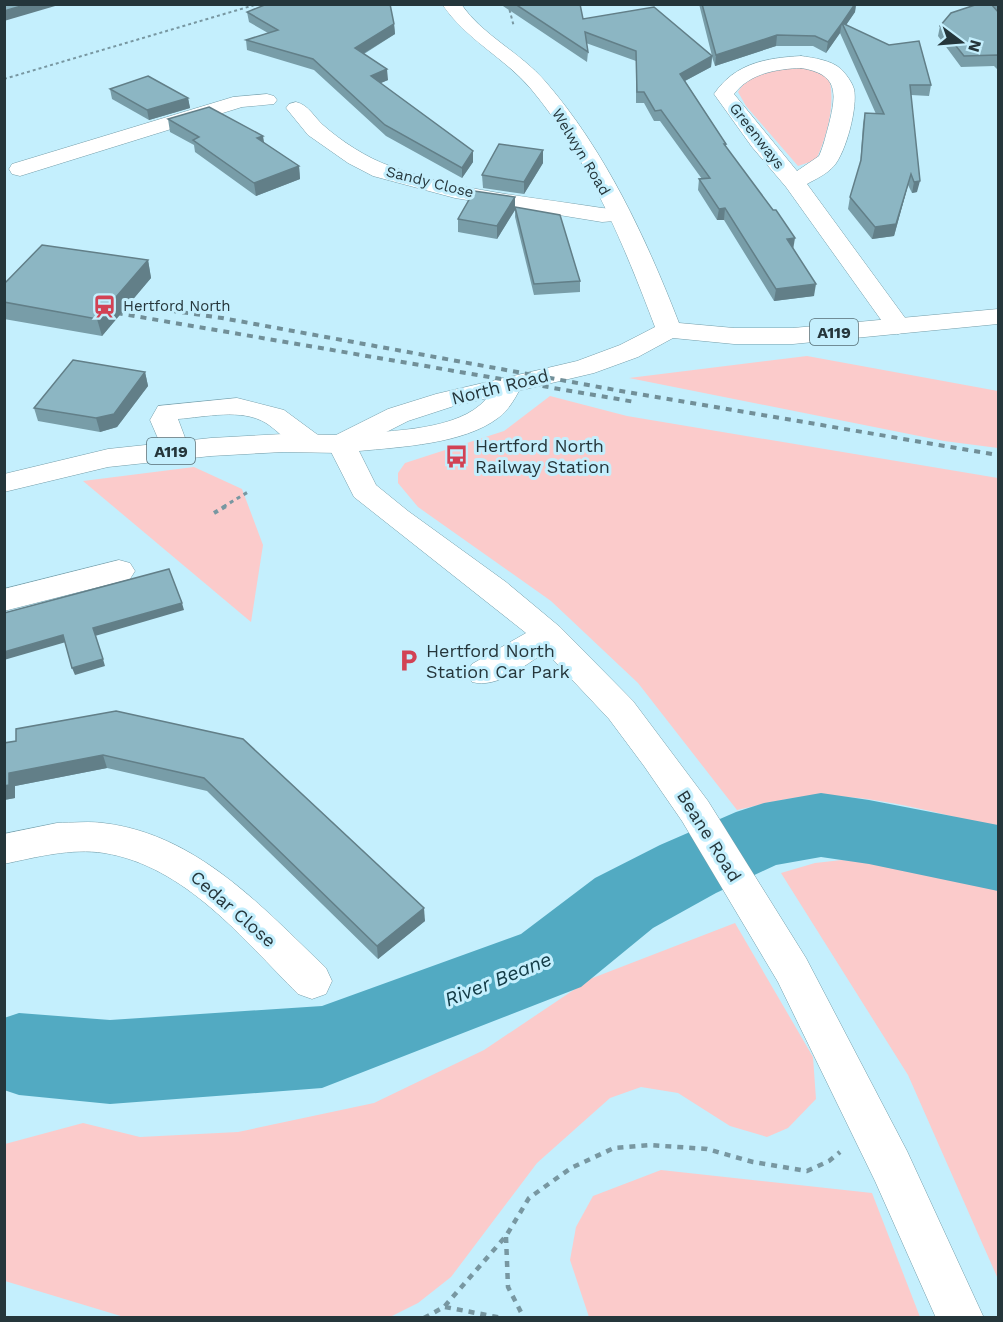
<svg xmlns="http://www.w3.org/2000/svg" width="1003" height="1322" viewBox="0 0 1003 1322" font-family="'Work Sans',sans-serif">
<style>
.green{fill:#fbcbcb}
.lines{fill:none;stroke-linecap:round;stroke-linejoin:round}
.river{fill:#52aac2;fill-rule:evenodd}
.minor-casing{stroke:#759eaa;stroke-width:1}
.major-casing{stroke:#759eaa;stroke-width:1}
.path-far3{stroke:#7897a1;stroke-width:2;stroke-dasharray:3 3;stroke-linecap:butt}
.path-far2{stroke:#7897a1;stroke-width:3;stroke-dasharray:4 4;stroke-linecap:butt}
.path-far1{stroke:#7897a1;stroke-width:4;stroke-dasharray:4.5 4.5;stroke-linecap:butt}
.path{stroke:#7897a1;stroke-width:4.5;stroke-dasharray:6 6;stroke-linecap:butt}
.minor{fill:#fff;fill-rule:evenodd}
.major{fill:#fff;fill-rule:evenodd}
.rail{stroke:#718f98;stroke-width:4;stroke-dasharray:6 6;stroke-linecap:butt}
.wall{fill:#789da8}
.shaded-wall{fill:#627f88}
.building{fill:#8cb6c3;stroke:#627f88;stroke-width:1.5}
.labels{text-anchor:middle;stroke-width:6;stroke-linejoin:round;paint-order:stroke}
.far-street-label{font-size:15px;fill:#25363b;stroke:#c4effd}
.far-poi-label{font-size:15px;fill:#25363b;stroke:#c4effd;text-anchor:start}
.shield{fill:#c4effd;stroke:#556e75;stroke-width:1.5}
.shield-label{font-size:16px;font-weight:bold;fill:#25363b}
.street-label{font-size:18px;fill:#25363b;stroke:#c4effd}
.poi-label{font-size:18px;fill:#25363b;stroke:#c4effd;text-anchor:start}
.water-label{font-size:20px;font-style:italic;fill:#133b46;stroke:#c4effd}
</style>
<rect width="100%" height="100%" fill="#c4effd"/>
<g class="green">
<path d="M 793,66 L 815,68 L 829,78 C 836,104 827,136 816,160 L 798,166 L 746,106 L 738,92 C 748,74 775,71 793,66 Z"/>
<polygon points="807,356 998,391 998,448 944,441 629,378"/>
<path d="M 550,396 L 627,416 L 998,478 L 998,827 C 944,815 887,798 832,796 C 799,794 768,803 737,810 L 638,683 L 551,601 L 418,507 L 398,483 L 398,473 L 405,463 L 504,431 Z"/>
<polygon points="194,467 242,489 263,545 251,622 83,481"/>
<path d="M 842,860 C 896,864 947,875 998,889 L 998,1279 L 908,1075 L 781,873 L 815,863 Z"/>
<polygon points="735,923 813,1057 816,1099 788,1128 767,1137 730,1126 678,1093 641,1087 610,1098 537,1163 451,1277 418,1303 390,1317 124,1317 5,1281 5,1144 83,1123 140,1137 238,1132 374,1103 484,1050 590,979"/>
<polygon points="661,1170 872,1193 920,1317 589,1317 570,1260 576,1227 593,1196"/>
</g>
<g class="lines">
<polygon class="river" points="821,793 869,800 998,825 998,891 869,864 821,857 776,865 716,893 653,928 581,987 322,1088 110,1104 19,1095 4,1090 4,1018 19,1013 110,1020 322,1006 521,934 595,878 660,845 736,812 764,803"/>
<defs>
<g id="minor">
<path d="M 801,56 C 814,58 831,60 841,69 C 846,74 852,82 854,89 C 858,107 846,152 834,166 C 827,174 816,179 807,184 L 911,326 L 907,331 L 898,334 L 889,331 L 786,187 L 752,147 L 714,94 C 735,63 766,58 801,56 ZM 801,68 C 838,74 837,92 829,124 C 826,134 824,145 819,156 L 797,171 L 734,94 C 750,73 777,69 801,68 Z"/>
<polygon points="267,94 274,96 277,100 274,104 242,107 20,176 12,174 9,169 12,164 233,97"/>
<path d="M 296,102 C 309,105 314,117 323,125 C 341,141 367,158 390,166 C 457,191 532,197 602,208 L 627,210 L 631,215 L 627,220 L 602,222 L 455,198 L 373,176 L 348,163 L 308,135 L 286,108 L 289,104 Z"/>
<path d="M 509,377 L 519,379 L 522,385 C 516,397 509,410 498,418 C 464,444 400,447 359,451 L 376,485 L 408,511 L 506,582 L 560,627 L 633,701 L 708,801 L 806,958 L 907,1151 L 984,1318 L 936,1318 L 875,1181 L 778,982 L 682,821 L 644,766 L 609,719 L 546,652 C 524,665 498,689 472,682 L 467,673 L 472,664 L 526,633 L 354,497 L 327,444 L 331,438 L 341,435 C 381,431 449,432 480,405 C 489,398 493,388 499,379 Z"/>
<path d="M 237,398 L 284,410 L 322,438 L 326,444 L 322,450 C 298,456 284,435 266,423 C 241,408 206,417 178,419 L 190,451 L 186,457 L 176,460 L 166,457 L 150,420 L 158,406 Z"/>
<polygon points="119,560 130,563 135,571 130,579 4,611 4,589"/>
<path d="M 57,823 C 72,823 88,821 103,823 C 197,834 262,907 326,968 L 332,981 L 326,994 L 312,999 L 298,994 C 243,939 185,866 104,853 C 71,848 37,857 4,864 L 4,834 Z"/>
</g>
<path id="major" d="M 442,4 L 461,4 C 483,36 520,52 545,81 C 605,150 646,238 679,323 L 734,328 L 793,328 L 998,309 L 998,324 L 793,344 L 734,344 L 673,338 L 638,357 L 594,373 L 454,406 L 408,421 L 351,450 L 341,453 L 283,452 L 211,456 L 108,467 L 4,492 L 4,474 L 108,449 L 211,438 L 283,434 L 336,435 L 388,409 L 436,394 L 577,361 L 620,345 L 655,327 C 624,245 588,157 531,89 C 504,57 466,40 442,4 Z"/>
</defs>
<use href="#minor" class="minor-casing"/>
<use href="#major" class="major-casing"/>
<g class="path-far3">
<polyline points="508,4 514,27"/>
<polyline points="4,79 258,4"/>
</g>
<polyline class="path-far2" points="223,507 248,492"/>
<polyline class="path-far1" points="214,513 226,506"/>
<g class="path">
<polyline points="506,1237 508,1287 524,1318"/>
<polyline points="445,1307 502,1318"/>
<polyline points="424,1318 444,1307 506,1236 529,1198 571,1168 614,1148 649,1145 707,1149 753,1162 807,1171 829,1161 840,1152"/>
</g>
<use href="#minor" class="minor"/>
<use href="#major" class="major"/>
<g class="rail">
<polyline points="111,302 222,318 621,391 998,455"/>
<polyline points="105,311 635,402"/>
</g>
</g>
<g class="wall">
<polygon points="500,4 580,4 583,19 712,56 699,4 856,4 855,12 846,25 931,85 929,96 911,95 917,192 912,193 908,185 894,236 872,239 848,209 850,197 860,166 863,124 865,113 876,114 840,33 826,53 813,46 776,46 715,66 712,57 711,67 685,81 726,144 726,147 793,249 814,296 774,301 724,220 717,220 698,190 699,179 702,179 660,121 654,121 644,103 636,103 636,61 586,43 588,52 587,62"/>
<polygon points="977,4 999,4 999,71 994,66 961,67 938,36 940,26"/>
<polygon points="247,12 394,24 395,34 364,54 388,80 380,83 473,151 473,162 462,178 386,136 314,70 247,50 246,40 268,33 249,22"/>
<polygon points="110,89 188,98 190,108 149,120 112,99"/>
<polygon points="168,119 264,143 299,166 300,179 256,196 195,152 194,145 170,132"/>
<polygon points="543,150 543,163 524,194 483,188 482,175"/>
<polygon points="515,197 515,210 497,239 458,232 458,219"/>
<polygon points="515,207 580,281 580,292 534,295 515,217"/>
<polygon points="148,260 151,278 102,336 4,319 4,284"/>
<polygon points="145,372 148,386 117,427 100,432 38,421 34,408"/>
<polygon points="116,711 425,921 378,959 207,791 107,768 15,786 15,798 4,800 4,743 16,741"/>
</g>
<g class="shaded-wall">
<polygon points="28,4 62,4 4,21 4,11"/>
<polygon points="855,4 856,4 855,12 844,28 842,23"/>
<polygon points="842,23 840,33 826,53 828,42"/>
<polygon points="394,24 395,34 356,58 355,48"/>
<polygon points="777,35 776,46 715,66 716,55"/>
<polygon points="712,56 711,67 679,84 680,74"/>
<polygon points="387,69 388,80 372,87 371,76"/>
<polygon points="188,98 190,108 149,120 147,110"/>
<polygon points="263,136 265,148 257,138"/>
<polygon points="543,150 543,163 524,194 524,182"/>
<polygon points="473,151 473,162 462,178 462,168"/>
<polygon points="299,166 300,179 256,196 254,183"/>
<polygon points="911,174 894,236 872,239 875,227"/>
<polygon points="920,181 917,192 912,193 914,182"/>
<polygon points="515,197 515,210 497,239 497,226"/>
<polygon points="725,208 724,220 717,220 719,209"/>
<polygon points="795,238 793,250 787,239"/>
<polygon points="148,260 151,278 102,336 97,319"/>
<polygon points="816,284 814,296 774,301 776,289"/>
<polygon points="145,372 148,386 117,427 100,432 96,418"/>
<polygon points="182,603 184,610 95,636 93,628"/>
<polygon points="63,635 66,642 4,660 4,652"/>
<polygon points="103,659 105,666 75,675 72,668"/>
<polygon points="103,755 107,768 15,786 15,798 4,800 4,786 9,773"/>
<polygon points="424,908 425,921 378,959 377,946"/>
</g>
<g class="building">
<polygon points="4,4 28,4 4,11"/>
<polygon points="267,4 390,4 394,24 355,48 387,69 371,76 473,151 462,168 385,125 313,59 246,40 278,30 247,12"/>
<polygon points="515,4 580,4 583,19 654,7 712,56 680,74 726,144 724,144 773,210 776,210 795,238 787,239 816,284 776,289 725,208 719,209 699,179 710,178 661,110 655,111 644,92 637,92 636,51 585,32 588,52"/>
<polygon points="702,4 855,4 842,23 889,45 919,41 931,85 910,85 920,181 914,182 911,174 896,224 875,227 850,197 861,160 865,113 884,114 842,23 828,42 815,36 777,35 716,55"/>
<polygon points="978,4 991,4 999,13 999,57 997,55 964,56 940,26 951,13"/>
<polygon points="148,76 188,98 147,110 110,89"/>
<polygon points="209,107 263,136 257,138 299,166 254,183 193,140 199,137 168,119"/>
<polygon points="499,144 543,150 524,182 482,175"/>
<polygon points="474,191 515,197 497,226 458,219"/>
<polygon points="515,207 560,215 580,281 534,284"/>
<polygon points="42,245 148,260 97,319 4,302 4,284"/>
<polygon points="73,360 145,372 114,414 96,418 34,408"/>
<polygon points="169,569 182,603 93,628 103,659 72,668 63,635 4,652 4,613"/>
<polygon points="116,711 243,739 424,908 377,946 204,778 103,755 9,773 9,785 4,786 4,743 16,741 16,729"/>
</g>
<defs>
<symbol id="station-bare" viewBox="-9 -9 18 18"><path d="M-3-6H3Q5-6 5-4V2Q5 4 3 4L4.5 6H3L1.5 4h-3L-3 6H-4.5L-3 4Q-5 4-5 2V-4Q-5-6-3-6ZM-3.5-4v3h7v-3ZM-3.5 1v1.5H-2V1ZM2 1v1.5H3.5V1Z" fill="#d24254" stroke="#c4effd" stroke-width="2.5" paint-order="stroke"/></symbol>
<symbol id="bus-bare" viewBox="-9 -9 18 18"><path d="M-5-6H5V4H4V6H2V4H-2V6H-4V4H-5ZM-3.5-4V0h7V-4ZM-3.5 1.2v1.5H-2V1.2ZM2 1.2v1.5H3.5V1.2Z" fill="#d24254" stroke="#c4effd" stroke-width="2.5" paint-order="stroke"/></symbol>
<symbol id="parking-bare" viewBox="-9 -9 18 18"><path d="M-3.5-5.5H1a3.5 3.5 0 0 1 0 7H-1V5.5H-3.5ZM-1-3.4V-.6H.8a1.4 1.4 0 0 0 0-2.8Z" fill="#d24254" stroke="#c4effd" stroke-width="2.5" paint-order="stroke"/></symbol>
</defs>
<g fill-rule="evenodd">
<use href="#station-bare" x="88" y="290" width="33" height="33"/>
<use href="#bus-bare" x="440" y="440" width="33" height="33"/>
<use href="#parking-bare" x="392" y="644" width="33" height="33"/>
</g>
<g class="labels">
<g class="far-street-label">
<text transform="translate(757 136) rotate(52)" y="5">Greenways</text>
<text transform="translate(581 152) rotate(59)" y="5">Welwyn Road</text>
<text transform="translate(430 182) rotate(14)" y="5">Sandy Close</text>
</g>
<g class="far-poi-label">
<text x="123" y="311">Hertford North</text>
</g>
<g class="shield">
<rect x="810" y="319" width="48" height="26" rx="4.5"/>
<rect x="147" y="438" width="48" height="26" rx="4.5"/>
</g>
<g class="shield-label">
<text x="834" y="338">A119</text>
<text x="171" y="457">A119</text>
</g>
<g class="street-label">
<text transform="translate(500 387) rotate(-14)" y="6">North Road</text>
<text transform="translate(709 836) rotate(58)" y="6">Beane Road</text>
<text transform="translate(233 909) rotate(41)" y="6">Cedar Close</text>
</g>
<g class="poi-label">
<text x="475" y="452">Hertford North<tspan x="475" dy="21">Railway Station</tspan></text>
<text x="426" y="657">Hertford North<tspan x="426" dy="21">Station Car Park</tspan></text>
</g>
<g class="water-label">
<text transform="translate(498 979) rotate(-22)" y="7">River Beane</text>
</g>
</g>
<rect width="1003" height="1322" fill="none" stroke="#25363b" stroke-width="12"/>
<g transform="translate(961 42) rotate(106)" stroke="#c4effd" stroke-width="4.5" paint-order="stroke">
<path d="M0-4.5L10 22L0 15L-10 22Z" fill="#25363b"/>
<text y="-9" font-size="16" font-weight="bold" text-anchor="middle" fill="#25363b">N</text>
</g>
</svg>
